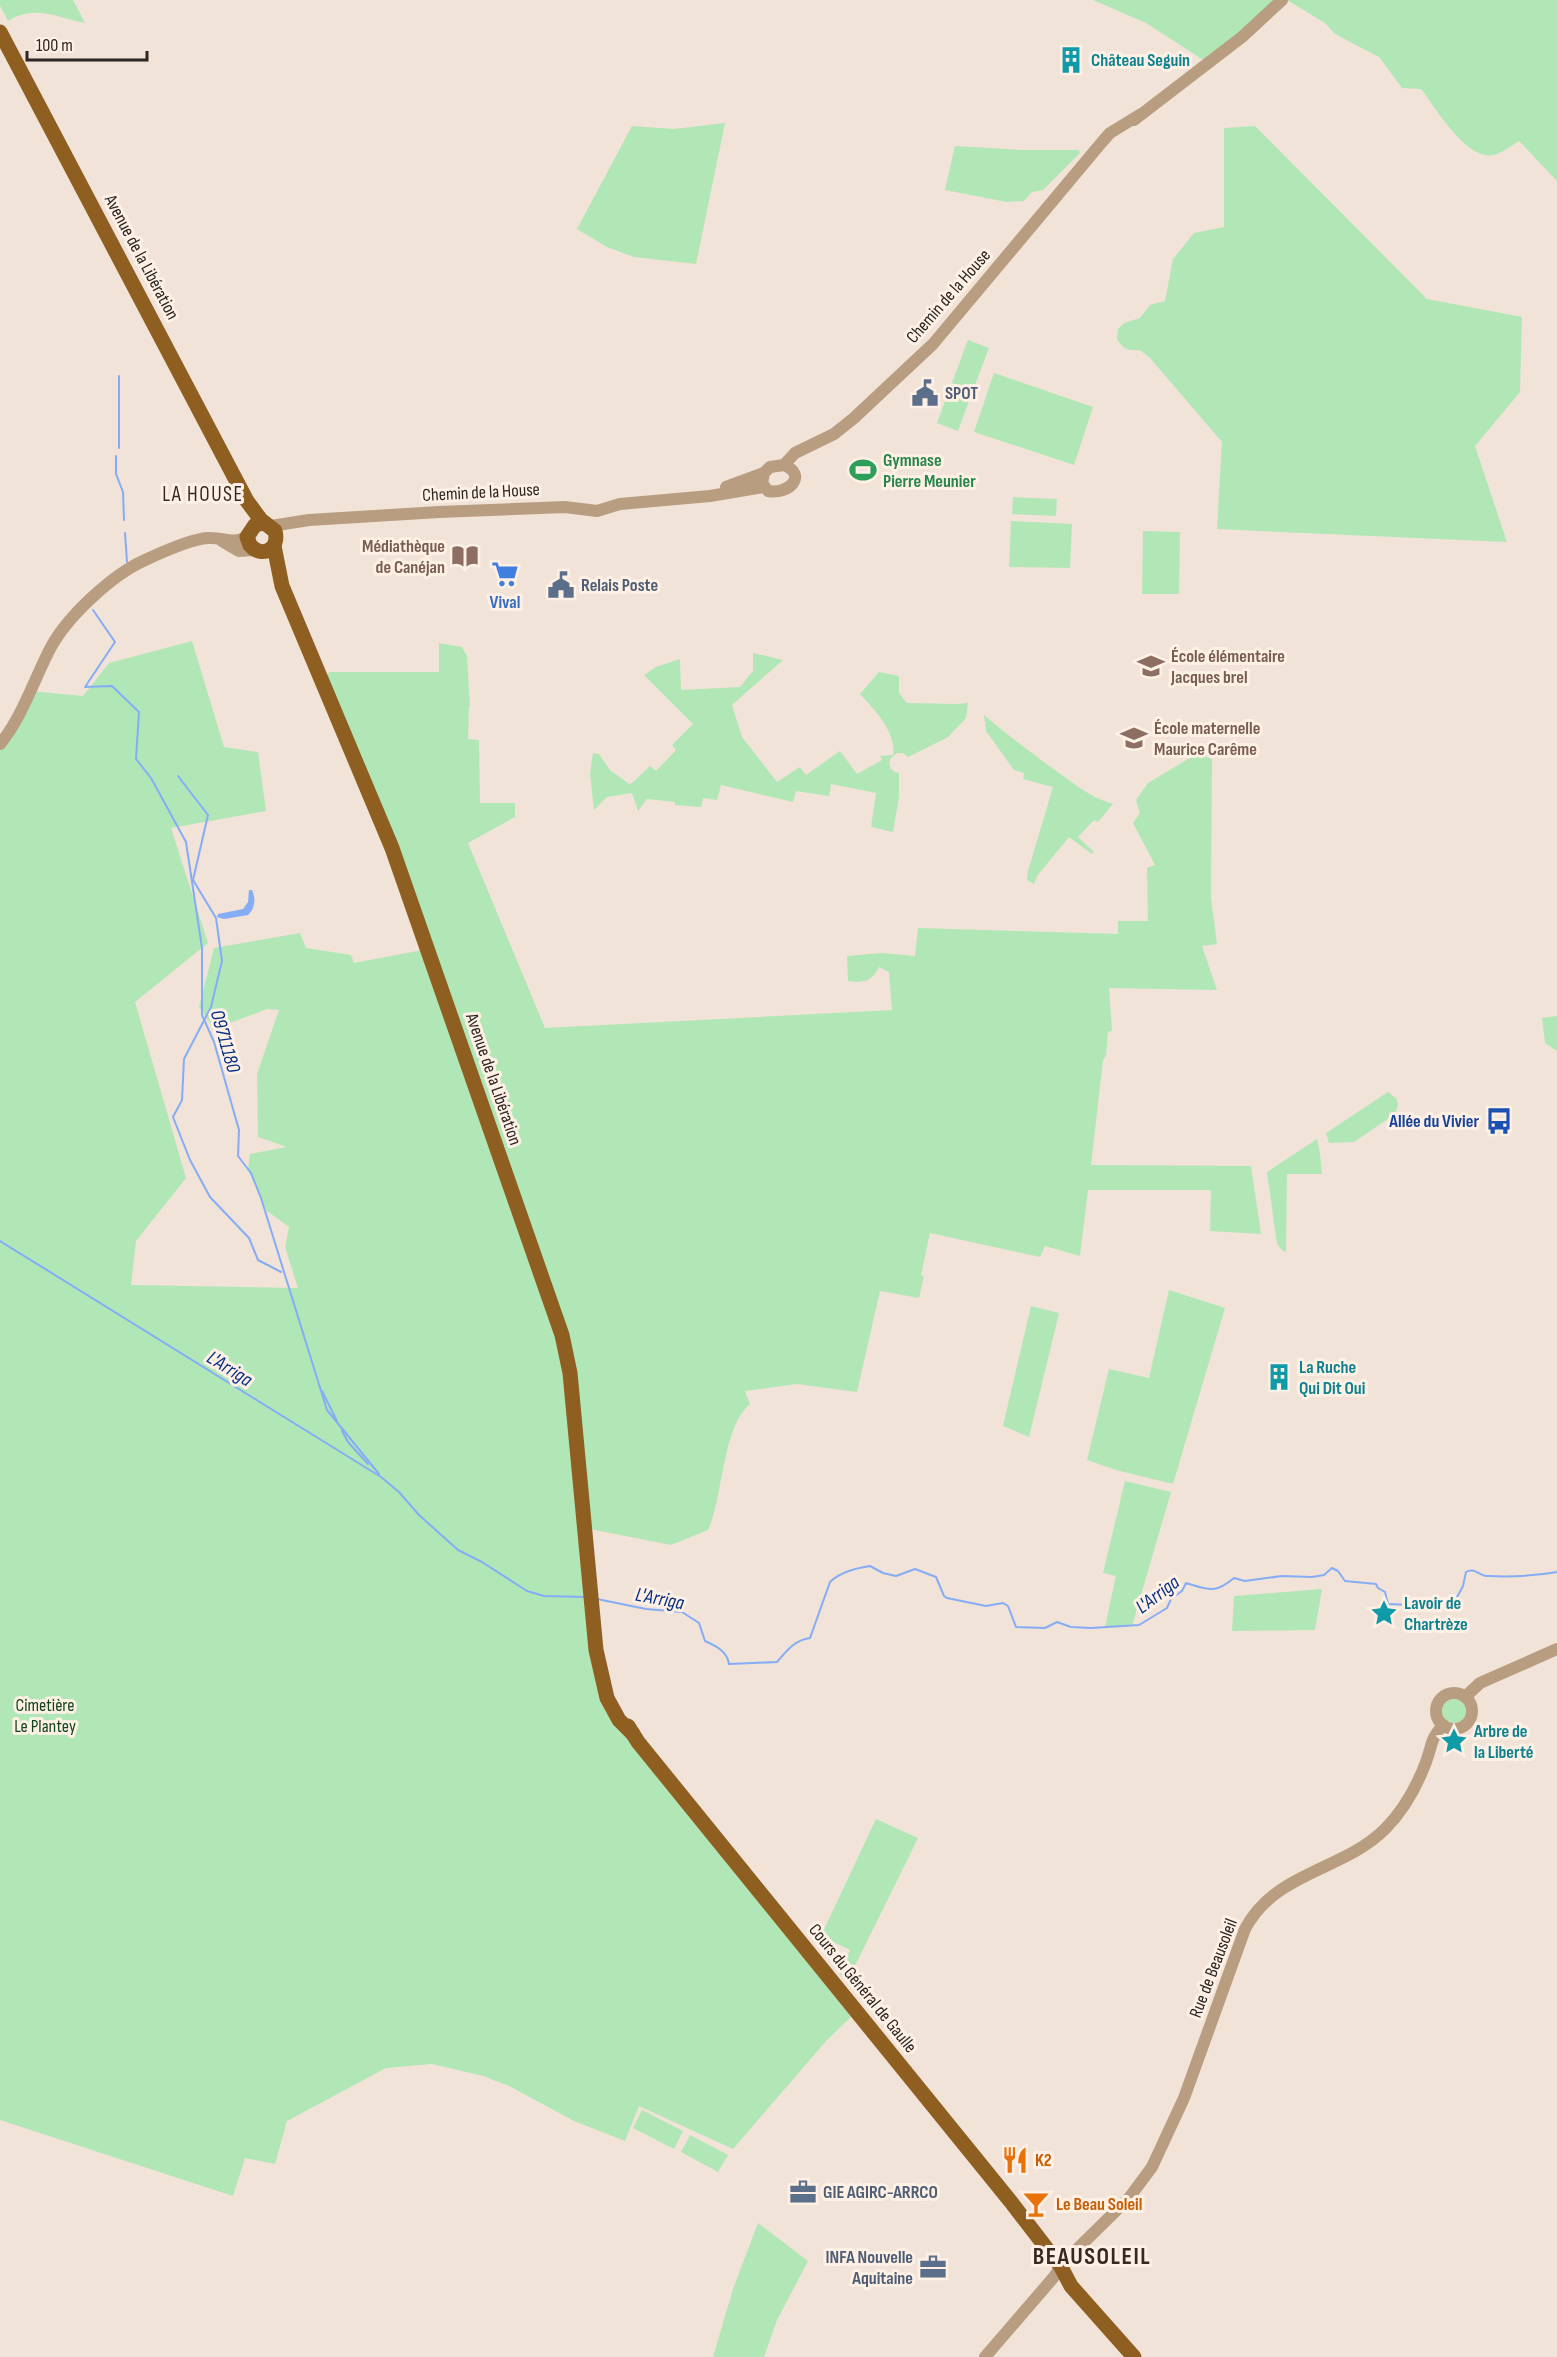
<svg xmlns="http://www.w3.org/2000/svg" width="1557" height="2357" viewBox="0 0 1557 2357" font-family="'Sofia Sans Condensed',sans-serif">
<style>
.green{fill:#b1e7b7}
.water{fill:#85adf6}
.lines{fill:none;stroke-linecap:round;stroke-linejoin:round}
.stream{stroke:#85adf6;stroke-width:2}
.tertiary{stroke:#b89d80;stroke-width:12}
.primary{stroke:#8f5e21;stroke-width:15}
.labels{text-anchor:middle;stroke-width:6;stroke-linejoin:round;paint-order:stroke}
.culture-label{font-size:18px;font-weight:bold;fill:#0d838f;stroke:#fff0e5;text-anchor:start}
.street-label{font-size:18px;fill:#2b2622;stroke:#fff0e5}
.service-label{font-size:18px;font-weight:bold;fill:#4e5e75;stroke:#fff0e5;text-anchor:start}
.leisure-label{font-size:18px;font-weight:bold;fill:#27864d;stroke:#fff0e5;text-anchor:start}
.education-label{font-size:18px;font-weight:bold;fill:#785e54;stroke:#fff0e5;text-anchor:start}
.shop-label{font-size:18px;font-weight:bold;fill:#366cbe;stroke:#fff0e5}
.transit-label{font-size:18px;font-weight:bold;fill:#164399;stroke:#fff0e5;text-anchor:end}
.park-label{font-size:18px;fill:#11451d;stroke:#fff0e5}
.food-label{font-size:18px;font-weight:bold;fill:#c56008;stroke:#fff0e5;text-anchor:start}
.water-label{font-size:20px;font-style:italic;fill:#063083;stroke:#fff0e5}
.quarter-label{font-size:21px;letter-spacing:1.5px;fill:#352a21;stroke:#fff0e5}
.district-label{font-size:24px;font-weight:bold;letter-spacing:1.5px;fill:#352a21;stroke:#fff0e5}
</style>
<rect width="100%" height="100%" fill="#f1e3d7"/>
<g class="green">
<path d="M 0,0 L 73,0 L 85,23 C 57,18 36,4 8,21 L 0,6 Z"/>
<polygon points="1093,0 1282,0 1208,63 1146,23"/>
<path d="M 1287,0 L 1557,0 L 1557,181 L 1519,141 C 1512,145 1502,153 1494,155 C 1466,161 1436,108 1421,89 L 1402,88 L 1379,57 L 1335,34 L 1325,23 Z"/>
<polygon points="725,123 696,264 634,257 607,247 577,229 632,126 674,129"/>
<path d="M 1255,126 L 1427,299 L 1522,317 L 1520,392 L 1475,446 L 1507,542 L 1217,529 L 1222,442 L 1150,358 L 1140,350 C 1128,351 1123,349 1117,339 L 1118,329 L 1124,323 L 1140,318 L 1150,305 L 1165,301 L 1173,259 L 1194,233 L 1224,227 L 1224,128 Z"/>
<polygon points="955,146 1023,150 1079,150 1080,153 1043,190 1032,192 1024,201 1007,202 945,190"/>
<polygon points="968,340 989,348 973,390 952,383"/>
<polygon points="994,373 1093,407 1074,465 974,432"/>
<polygon points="950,388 971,395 958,431 937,423"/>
<polygon points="1013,497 1057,499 1056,516 1012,514"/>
<polygon points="1011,521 1072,524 1070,568 1009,567"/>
<polygon points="1143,531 1180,532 1179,594 1142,594"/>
<path d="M 192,641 L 224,747 L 258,752 L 266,811 L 171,828 L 208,943 L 135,1002 L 186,1178 L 136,1241 L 131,1285 L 298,1288 L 285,1247 L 289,1227 L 267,1211 L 248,1170 L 250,1154 L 287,1147 L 258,1137 L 257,1074 L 279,1010 L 267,1009 L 214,1029 L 199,1007 L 214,948 L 300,933 L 306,948 L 351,955 L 354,963 L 428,949 L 321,679 L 330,672 L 439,672 L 439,643 L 462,647 L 467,656 L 470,706 L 469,706 L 468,739 L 479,740 L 480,803 L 515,803 L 515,817 L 468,843 L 545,1028 L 892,1010 L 889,972 L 879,967 C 871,982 864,983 848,981 L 847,956 L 882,953 L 915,956 L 918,928 L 1118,934 L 1118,921 L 1148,921 L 1147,868 L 1155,865 L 1133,823 L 1140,813 L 1136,800 L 1148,783 L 1198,753 L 1212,759 L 1211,898 L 1217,944 L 1202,946 L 1217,990 L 1109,988 L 1112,1031 L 1108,1032 L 1106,1056 L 1103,1060 L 1091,1165 L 1251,1166 L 1261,1234 L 1210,1231 L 1211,1190 L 1088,1190 L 1080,1256 L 1045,1246 L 1040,1257 L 930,1233 L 921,1275 L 924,1276 L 919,1298 L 880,1291 L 857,1392 L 797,1384 L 745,1391 L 750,1404 C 722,1427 723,1499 708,1530 L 671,1545 L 585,1528 L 602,1693 L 851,2017 L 827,2040 L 733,2149 L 639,2106 L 625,2141 L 574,2121 L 509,2086 L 483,2076 L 432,2064 L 386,2068 L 287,2121 L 275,2164 L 245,2158 L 233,2196 L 0,2120 L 0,744 L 30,691 L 83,696 L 109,663 Z"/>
<path d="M 753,653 L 783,660 L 732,705 L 742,737 L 777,782 L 800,767 L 806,775 L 840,751 L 857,774 L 882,760 L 880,756 L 893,755 C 897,733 874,709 860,694 L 879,672 L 899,676 L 899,693 L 907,703 L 955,704 L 968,703 L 966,718 L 948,737 L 908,757 L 903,753 L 897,753 L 890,759 C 888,766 891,772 899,773 L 899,797 L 893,832 L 871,827 L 876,793 L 831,784 L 829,796 L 796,791 L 793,802 L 721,785 L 717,800 L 703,798 L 701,807 L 675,805 L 675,802 L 647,799 L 638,811 L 632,793 L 607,797 L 594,810 L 590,774 L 593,753 L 599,754 L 610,770 L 629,784 L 632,783 L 650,766 L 656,771 L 676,750 L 672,745 L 693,724 L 644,675 L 656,667 L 680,659 L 681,690 L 740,687 L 753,671 Z"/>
<path d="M 984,715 C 1006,734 1029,751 1052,768 C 1072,782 1089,797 1113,804 L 1098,822 L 1094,820 L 1078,837 L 1094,852 L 1092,854 L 1069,837 L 1037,876 L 1034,884 L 1027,880 L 1028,871 L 1053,787 L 1023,779 L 1024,773 L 1014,770 L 986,731 Z"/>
<polygon points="1557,1016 1557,1051 1545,1043 1542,1018"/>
<polygon points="1388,1092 1397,1099 1398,1105 1395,1114 1354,1142 1329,1143 1326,1133"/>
<polygon points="1317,1139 1320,1153 1322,1174 1287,1174 1286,1252 1283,1251 1277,1244 1267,1172"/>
<polygon points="1169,1290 1225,1308 1173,1484 1116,1470 1087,1460 1109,1369 1149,1378"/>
<polygon points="1031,1306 1059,1313 1029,1437 1003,1426"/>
<polygon points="1125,1481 1171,1492 1132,1626 1105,1627 1116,1576 1103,1573"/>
<polygon points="1322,1589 1315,1630 1232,1631 1234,1596"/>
<circle cx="1454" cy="1711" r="12"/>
<polygon points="876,1819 918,1838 847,1982 839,1973 850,1950 821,1936"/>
<polygon points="642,2110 683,2131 674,2149 633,2128"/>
<polygon points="690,2135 728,2155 718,2172 681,2152"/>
<polygon points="758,2223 808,2261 777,2320 764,2357 713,2357 733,2289"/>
</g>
<path class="water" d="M 249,890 L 252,890 C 256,898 255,909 248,915 L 224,919 L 217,917 L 218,914 L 243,909 L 248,902 Z"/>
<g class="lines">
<g class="stream">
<polyline points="119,448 119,376"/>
<polyline points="116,456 116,474 123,492 124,520"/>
<polyline points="125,533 127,562"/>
<polyline points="93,610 115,642 85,687 112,686 139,712 136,759 151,778 186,842 202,948 202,1015 214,1042 239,1130 238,1156 251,1173 261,1198 327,1410 379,1474"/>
<polyline points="178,776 208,815 193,880 216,918 222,961 211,1007 184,1059 182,1100 173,1117 190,1160 210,1197 249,1238 258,1260 281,1272"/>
<polyline points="0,1241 381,1477 399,1492 419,1515 458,1550 482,1562 527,1591 544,1596 586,1597"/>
<polyline points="322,1391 337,1421"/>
<polyline points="342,1431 348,1442 368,1464"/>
<path d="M 597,1599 L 646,1609 L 682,1612 L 699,1623 L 705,1641 C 716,1646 727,1651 729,1664 L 777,1662 C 787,1650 795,1640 810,1638 L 830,1582 C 840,1572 857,1568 870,1566 L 883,1573 L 896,1576 L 915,1569 L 936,1577 L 944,1596 L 947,1598 L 986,1606 L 1003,1603 L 1008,1606 L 1016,1627 L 1045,1628 L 1057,1622 L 1071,1627 L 1091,1628 L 1139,1625 L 1167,1608 L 1171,1599 L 1182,1591 L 1186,1583 C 1209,1590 1215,1594 1234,1578 L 1245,1581 L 1282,1576 L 1312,1577 L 1324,1575 L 1332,1568 L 1338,1571 L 1345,1581 L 1376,1584 L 1378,1588 L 1385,1592 L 1388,1604 L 1413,1605"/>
<path d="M 1419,1605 L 1441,1604 L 1456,1599 L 1463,1586 L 1466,1572 C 1475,1567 1479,1576 1488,1576 C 1510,1577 1535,1576 1557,1572"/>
</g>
<g class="tertiary">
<polyline points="1134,120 1242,37 1282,0"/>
<polyline points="784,465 795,453 834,434 854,418 933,344 1102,142 1110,133 1141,114"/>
<path d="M 784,465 C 808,475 789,495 768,491 L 762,483 L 764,473 L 770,467 Z"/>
<polyline points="726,487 764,473"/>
<polyline points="271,526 309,520 439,512 565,507 597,511 620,504 710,496 764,487"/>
<polyline points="222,541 239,551 254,550"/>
<path d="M 0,744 C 22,718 35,677 51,647 C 68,616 111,576 143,561 C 160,553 190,539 208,538 C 225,537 230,545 247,537"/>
<circle cx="1454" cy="1711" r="18"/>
<polyline points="1465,1697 1480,1683 1557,1649"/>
<path d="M 985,2357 L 1053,2278 L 1068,2258 L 1129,2198 L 1152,2167 L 1184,2098 L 1245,1929 C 1276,1871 1343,1871 1385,1829 C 1403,1811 1417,1786 1426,1762 C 1433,1743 1429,1742 1443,1725"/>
</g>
<g class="primary">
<path d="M 0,32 L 247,501 L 261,520 L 275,531 C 280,549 262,559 250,545 L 247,537 L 255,525 L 264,523"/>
<polyline points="274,546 282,586 392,848 562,1335 570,1373 596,1650 607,1698 619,1720 633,1734"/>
<polyline points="628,1726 638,1742 1011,2202 1061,2267 1071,2286 1134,2357"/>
</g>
</g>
<defs>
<symbol id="building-bare" viewBox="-9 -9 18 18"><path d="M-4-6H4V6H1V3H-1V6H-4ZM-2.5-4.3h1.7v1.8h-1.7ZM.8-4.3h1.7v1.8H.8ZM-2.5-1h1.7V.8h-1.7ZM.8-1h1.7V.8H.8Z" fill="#0f9aa8" stroke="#fff0e5" stroke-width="2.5" paint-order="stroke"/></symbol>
<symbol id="civic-bare" viewBox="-9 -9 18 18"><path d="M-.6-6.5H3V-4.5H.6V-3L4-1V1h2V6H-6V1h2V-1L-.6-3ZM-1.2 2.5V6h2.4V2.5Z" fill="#5c6f8a" stroke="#fff0e5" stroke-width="2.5" paint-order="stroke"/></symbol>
<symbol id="stadium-bare" viewBox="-9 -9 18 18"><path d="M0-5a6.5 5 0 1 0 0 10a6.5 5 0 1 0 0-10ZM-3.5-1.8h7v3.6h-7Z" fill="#2e9e5b" stroke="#fff0e5" stroke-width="2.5" paint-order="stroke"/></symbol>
<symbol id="library-bare" viewBox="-9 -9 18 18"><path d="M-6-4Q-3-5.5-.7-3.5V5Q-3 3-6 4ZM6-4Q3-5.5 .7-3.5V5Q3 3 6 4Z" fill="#8d6e63" stroke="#fff0e5" stroke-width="2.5" paint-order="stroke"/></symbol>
<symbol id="supermarket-bare" viewBox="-9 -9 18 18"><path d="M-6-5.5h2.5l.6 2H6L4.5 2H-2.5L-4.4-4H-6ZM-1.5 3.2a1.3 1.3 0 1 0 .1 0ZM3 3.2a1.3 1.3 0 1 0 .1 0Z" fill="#3f7fe0" stroke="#fff0e5" stroke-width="2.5" paint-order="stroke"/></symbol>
<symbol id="school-bare" viewBox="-9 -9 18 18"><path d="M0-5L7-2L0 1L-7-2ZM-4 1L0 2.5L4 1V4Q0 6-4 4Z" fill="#8d6e63" stroke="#fff0e5" stroke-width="2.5" paint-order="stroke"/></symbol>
<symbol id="bus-bare" viewBox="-9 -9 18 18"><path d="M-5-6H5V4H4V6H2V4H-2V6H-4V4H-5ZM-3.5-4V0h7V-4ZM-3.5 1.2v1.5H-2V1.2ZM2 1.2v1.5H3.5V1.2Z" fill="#1a4fb4" stroke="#fff0e5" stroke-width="2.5" paint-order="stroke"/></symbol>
<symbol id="sight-bare" viewBox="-9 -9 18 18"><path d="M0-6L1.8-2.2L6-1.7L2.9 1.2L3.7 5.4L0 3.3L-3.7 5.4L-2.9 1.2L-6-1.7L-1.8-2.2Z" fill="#0f9aa8" stroke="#fff0e5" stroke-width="2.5" paint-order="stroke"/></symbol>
<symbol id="restaurant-bare" viewBox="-9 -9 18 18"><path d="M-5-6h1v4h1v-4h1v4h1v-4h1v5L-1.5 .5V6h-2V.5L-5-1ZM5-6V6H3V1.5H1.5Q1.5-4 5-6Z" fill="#e8710a" stroke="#fff0e5" stroke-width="2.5" paint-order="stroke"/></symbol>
<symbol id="office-bare" viewBox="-9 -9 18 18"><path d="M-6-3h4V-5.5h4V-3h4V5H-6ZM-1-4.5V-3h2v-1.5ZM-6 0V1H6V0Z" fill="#5c6f8a" stroke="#fff0e5" stroke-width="2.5" paint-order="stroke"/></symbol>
<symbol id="bar-bare" viewBox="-9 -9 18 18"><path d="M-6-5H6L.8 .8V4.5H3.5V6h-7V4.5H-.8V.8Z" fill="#e8710a" stroke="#fff0e5" stroke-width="2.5" paint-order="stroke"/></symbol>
</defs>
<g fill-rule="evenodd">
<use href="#building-bare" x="1052" y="41" width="38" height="38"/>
<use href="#civic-bare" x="906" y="374" width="38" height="38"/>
<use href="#stadium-bare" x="844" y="451" width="38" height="38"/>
<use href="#library-bare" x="446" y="537" width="38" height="38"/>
<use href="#supermarket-bare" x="486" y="555" width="38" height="38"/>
<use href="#civic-bare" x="542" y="566" width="38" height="38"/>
<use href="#school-bare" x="1132" y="647" width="38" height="38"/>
<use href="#school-bare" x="1115" y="719" width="38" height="38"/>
<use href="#bus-bare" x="1480" y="1102" width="38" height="38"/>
<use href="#building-bare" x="1260" y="1358" width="38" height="38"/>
<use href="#sight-bare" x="1365" y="1594" width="38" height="38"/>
<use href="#sight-bare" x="1435" y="1722" width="38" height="38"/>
<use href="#restaurant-bare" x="996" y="2141" width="38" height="38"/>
<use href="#office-bare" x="784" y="2173" width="38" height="38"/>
<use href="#bar-bare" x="1017" y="2185" width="38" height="38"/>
<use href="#office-bare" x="914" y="2248" width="38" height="38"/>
</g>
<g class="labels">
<g class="culture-label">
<text x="1091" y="66">Château Seguin</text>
<text x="1299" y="1373">La Ruche<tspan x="1299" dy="21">Qui Dit Oui</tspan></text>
<text x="1404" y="1609">Lavoir de<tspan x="1404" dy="21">Chartrèze</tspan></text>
<text x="1474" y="1737">Arbre de<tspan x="1474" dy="21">la Liberté</tspan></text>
</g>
<g class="street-label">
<text transform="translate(142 257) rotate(62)" y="6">Avenue de la Libération</text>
<text transform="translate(948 296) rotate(-49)" y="6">Chemin de la House</text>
<text transform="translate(481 492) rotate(-3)" y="6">Chemin de la House</text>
<text transform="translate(494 1079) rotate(71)" y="6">Avenue de la Libération</text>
<text transform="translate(1213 1968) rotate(-69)" y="6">Rue de Beausoleil</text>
<text transform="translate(863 1988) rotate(51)" y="6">Cours du Général de Gaulle</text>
</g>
<g class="service-label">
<text x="945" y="399">SPOT</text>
<text x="581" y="591">Relais Poste</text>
<text x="823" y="2198">GIE AGIRC-ARRCO</text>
<text x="913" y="2263" text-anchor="end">INFA Nouvelle<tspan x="913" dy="21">Aquitaine</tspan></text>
</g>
<g class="leisure-label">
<text x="883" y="466">Gymnase<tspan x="883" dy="21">Pierre Meunier</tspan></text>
</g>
<g class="education-label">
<text x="445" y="552" text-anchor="end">Médiathèque<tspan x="445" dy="21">de Canéjan</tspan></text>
<text x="1171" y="662">École élémentaire<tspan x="1171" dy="21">Jacques brel</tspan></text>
<text x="1154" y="734">École maternelle<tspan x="1154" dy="21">Maurice Carême</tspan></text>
</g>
<g class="shop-label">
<text x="505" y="608">Vival</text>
</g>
<g class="transit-label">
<text x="1479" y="1127">Allée du Vivier</text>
</g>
<g class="park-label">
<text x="45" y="1711">Cimetière<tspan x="45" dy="21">Le Plantey</tspan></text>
</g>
<g class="food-label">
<text x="1035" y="2166">K2</text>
<text x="1056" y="2210">Le Beau Soleil</text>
</g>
<g class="water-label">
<text transform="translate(226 1041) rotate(74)" y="7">O9711180</text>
<text transform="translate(230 1368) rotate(32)" y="7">L'Arriga</text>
<text transform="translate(1157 1594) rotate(-37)" y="7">L'Arriga</text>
<text transform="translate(660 1598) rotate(11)" y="7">L'Arriga</text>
</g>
<g class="quarter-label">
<text x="203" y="501">LA HOUSE</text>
</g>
<g class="district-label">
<text x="1092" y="2264">BEAUSOLEIL</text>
</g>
</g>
<path d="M27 51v9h120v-9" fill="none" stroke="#2b2622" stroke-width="3"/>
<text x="36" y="51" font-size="18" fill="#2b2622" stroke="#fff0e5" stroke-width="4.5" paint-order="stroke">100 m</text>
</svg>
